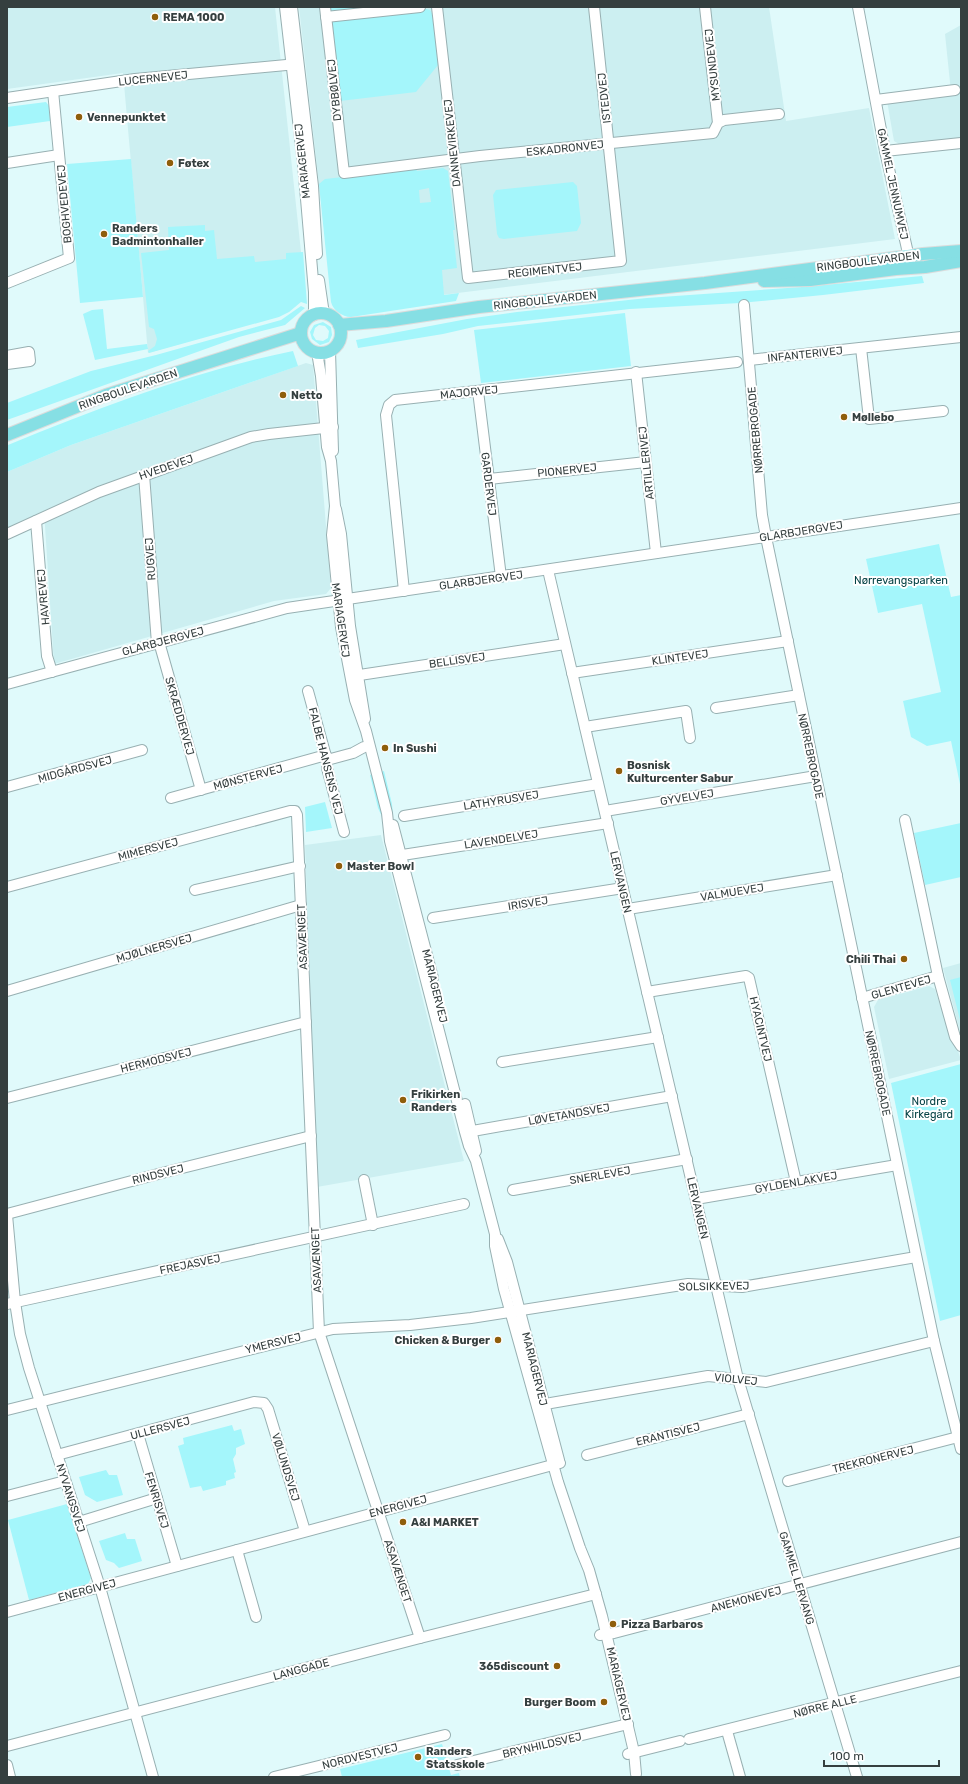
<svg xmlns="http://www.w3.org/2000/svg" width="968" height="1784" viewBox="0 0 968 1784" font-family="Rubik,sans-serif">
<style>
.built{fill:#cceff1}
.green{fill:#a4f6fb;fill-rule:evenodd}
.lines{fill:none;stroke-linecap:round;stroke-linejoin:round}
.minor-casing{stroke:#98b0b2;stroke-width:12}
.major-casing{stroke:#dbdcdc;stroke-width:14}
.minor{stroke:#fff;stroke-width:10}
.major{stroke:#86dfe4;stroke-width:12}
.poi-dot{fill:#8f5e0b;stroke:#fff;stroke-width:1.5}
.labels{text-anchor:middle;stroke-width:4;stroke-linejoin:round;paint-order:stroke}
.poi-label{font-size:11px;font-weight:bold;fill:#353f3f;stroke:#fff;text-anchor:start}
.street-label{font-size:11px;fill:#353f3f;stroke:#fff}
.park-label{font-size:11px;fill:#054245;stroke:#fff}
</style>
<rect width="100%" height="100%" fill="#e0fafb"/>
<g class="built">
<polygon points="7,7 275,7 306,299 300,300 277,316 148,353 123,73 7,89"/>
<polygon points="299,7 769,7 786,121 869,108 895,239 385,302 327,255"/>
<polygon points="961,25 961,138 899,144 894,141 887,101 951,92 945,34"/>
<polygon points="306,363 313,365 331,588 326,594 274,601 54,664 44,511 7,528 7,472 71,445"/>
<polygon points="381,835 464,1161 317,1187 305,845"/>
<polygon points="961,963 961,1035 943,968"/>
<polygon points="929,986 935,989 940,1005 942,1004 961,1060 889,1079 874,1007 878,1000"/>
</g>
<g class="green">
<polygon points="328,7 383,7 332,12"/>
<polygon points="426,9 430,10 433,15 438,65 416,92 340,101 331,23 337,19"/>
<polygon points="46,102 49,106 50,121 7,127 7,107"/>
<polygon points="131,159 143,297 80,303 67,164"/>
<path d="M 443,168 L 448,171 L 455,230 L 453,230 L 457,268 L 442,270 L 444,295 L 459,293 L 456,301 L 351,317 C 342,317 333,310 331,302 L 319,184 L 325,179 L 416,169 L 417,171 ZM 429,188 L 431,202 L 420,203 L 419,190 Z"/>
<polygon points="573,182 577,186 581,223 577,231 504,239 499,238 497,234 493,195 496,190"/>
<polygon points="205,225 205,231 214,230 217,259 254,256 255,262 286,259 286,253 303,252 307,304 301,302 289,312 279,317 149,353 148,351 155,346 157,339 154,329 149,327 141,253 169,250 168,227"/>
<polygon points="922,276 924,283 823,295 740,303 630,309 478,326 443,334 358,348 356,340 467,319 517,312 647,298 802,287"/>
<polygon points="301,306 305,308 285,325 239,337 7,420 7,403 91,371 156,355 281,320"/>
<polygon points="103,309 107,349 147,344 148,349 95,360 83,314 92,310"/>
<polygon points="625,313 631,366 481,383 474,330"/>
<path d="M 323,322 L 331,327 L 332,335 L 329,342 L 320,345 L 312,339 L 310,332 L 314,325 ZM 319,325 L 325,326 L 329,331 L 328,338 L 323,341 L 316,340 L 313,335 L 315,328 Z"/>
<path d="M 293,351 L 298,366 L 71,445 L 7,472 L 8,445 C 101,407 195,371 293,351 Z"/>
<polygon points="939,544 951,597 961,595 961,789 951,741 927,746 911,737 903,701 941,692 922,604 878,613 866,559"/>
<polygon points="384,771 392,804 393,816 392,815 381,772"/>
<polygon points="373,774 383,812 383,819 378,808 370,775"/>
<polygon points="325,802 332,828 306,832 305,807"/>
<polygon points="961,823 961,877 925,885 914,833"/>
<polygon points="961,977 961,1024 950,980"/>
<polygon points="961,1064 961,1315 940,1321 891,1083"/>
<polygon points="232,1425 234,1431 241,1429 245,1444 236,1448 236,1454 233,1459 236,1472 234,1473 235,1478 226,1481 226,1485 203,1491 201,1486 190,1488 178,1446 184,1444 183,1438"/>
<polygon points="106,1470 109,1475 117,1475 123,1495 97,1502 85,1495 79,1477"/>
<polygon points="67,1504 91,1578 88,1584 29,1600 8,1520"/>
<polygon points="125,1533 127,1539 135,1539 142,1561 119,1568 114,1563 106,1560 99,1541"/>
<polygon points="442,1744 451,1775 459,1773 460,1777 342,1777 340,1769"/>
</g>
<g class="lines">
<defs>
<g id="minor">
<polyline points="285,7 303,164 314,292 314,315"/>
<polyline points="292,7 313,186 317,254"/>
<polyline points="325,7 344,173 480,156 713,133 718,123 724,120 779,114"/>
<polyline points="437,7 468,278 621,261 594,7"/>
<polyline points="705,7 718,123"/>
<polyline points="858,7 885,151 910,262"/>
<polyline points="326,17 420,7"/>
<polyline points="7,98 135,79 297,64"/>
<polyline points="876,100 955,90"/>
<polyline points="885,151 961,143"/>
<polyline points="7,163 59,155"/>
<polyline points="319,280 324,314"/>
<polyline points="7,283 69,258 53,91"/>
<polyline points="744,305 762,515 766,537 934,1341 961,1449"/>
<polyline points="861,348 869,419 943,411"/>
<polyline points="330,351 333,451"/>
<polyline points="317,352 321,376 327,447 331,461 335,506 332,535 341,627 355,700 366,731 387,813 390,841 465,1132 469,1146 476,1161 495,1234 495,1246 504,1289 558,1482 580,1548 589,1570 602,1616 634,1752 636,1774"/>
<polyline points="7,356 29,352 30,361 7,364"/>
<polyline points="749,360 961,337"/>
<polyline points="636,372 656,553"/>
<polyline points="478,391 501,577"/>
<polyline points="144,475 157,643"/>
<polyline points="489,479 646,462"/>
<polyline points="336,509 341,534 350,626 365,719"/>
<polyline points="36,521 47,656 52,672"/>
<polyline points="7,534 99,492 251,437 269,434 333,427"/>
<polyline points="548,570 738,1379 857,1777"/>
<polyline points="404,591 386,415 389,405 395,400 737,362"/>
<polyline points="159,642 201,790"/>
<polyline points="572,673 788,641"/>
<polyline points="353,676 565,644"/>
<polyline points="7,684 287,608 961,508"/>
<polyline points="308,691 327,760 327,768 344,832"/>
<polyline points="716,708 799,695"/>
<polyline points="585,727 686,711 690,738"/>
<polyline points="327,760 353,753 364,747"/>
<polyline points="7,787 142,750"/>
<polyline points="171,798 326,755"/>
<polyline points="605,811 816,776"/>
<polyline points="404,816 598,784"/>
<polyline points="905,820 938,976"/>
<polyline points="393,825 433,978"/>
<polyline points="396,856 608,823"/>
<polyline points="7,887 290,811 295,811 297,815 319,1332 420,1638"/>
<polyline points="195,890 300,866"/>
<polyline points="628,909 837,875"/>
<polyline points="433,918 623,888"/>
<polyline points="7,991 301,905"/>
<polyline points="647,992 746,976 749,978 796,1182"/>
<polyline points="862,998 938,976 955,1037 961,1046"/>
<polyline points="502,1062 658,1037"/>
<polyline points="7,1098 306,1022"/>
<polyline points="465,1104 476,1151"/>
<polyline points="467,1132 672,1096"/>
<polyline points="364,1180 373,1225"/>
<polyline points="513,1190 687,1159"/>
<polyline points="696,1199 897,1165"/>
<polyline points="7,1214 162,1173 311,1136"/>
<polyline points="7,1215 15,1302 20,1334 29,1368 100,1587 153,1777"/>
<polyline points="498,1239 507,1262 559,1460"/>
<polyline points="7,1304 464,1204"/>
<polyline points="537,1406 551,1403 708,1376 766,1382 934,1341"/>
<polyline points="7,1410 333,1329 410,1325 471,1318 688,1284 742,1287 916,1257"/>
<polyline points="138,1434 177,1566"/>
<polyline points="57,1455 254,1402 264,1403 268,1409 305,1531"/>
<polyline points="587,1455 749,1414"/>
<polyline points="788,1481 958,1437"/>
<polyline points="7,1496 65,1481"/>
<polyline points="79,1522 157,1498"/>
<polyline points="237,1550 256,1617"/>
<polyline points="7,1612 560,1463"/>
<polyline points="600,1635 614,1633 961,1542"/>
<polyline points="727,1731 740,1777"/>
<polyline points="689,1739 961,1671"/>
<polyline points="7,1746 420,1638 596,1594"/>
<polyline points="628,1754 680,1741"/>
<polyline points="7,1765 10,1777"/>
<polyline points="457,1765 628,1724"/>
<polyline points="274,1777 445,1735"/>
</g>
<g id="major">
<polyline points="764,281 810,280 896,269 925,267 961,261"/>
<circle cx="321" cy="333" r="20"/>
<polyline points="339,325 386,321 479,307 705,283 923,254 961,251"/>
<polyline points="7,435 106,395 301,333"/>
</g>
</defs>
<use href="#minor" class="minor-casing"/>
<use href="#major" class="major-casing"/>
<use href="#minor" class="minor"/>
<use href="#major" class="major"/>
</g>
<g class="poi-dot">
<circle cx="155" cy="17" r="4"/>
<circle cx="79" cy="117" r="4"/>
<circle cx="170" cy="163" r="4"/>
<circle cx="104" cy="234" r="4"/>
<circle cx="283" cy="395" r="4"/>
<circle cx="844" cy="417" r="4"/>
<circle cx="385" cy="748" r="4"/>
<circle cx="619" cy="771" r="4"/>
<circle cx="339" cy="866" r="4"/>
<circle cx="904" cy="959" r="4"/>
<circle cx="403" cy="1100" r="4"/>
<circle cx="498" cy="1340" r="4"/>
<circle cx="403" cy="1522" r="4"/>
<circle cx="613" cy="1624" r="4"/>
<circle cx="557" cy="1666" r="4"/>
<circle cx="604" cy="1702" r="4"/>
<circle cx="418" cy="1757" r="4"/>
</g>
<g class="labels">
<g class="poi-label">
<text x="163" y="21">REMA 1000</text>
<text x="87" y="121">Vennepunktet</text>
<text x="178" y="167">Føtex</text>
<text x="112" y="232">Randers<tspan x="112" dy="13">Badmintonhaller</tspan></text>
<text x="291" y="399">Netto</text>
<text x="852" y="421">Møllebo</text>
<text x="393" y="752">In Sushi</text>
<text x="627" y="769">Bosnisk<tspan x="627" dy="13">Kulturcenter Sabur</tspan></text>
<text x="347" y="870">Master Bowl</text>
<text x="896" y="963" text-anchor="end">Chili Thai</text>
<text x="411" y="1098">Frikirken<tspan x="411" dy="13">Randers</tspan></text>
<text x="490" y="1344" text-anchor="end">Chicken &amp; Burger</text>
<text x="411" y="1526">A&amp;I MARKET</text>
<text x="621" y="1628">Pizza Barbaros</text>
<text x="549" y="1670" text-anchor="end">365discount</text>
<text x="596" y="1706" text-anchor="end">Burger Boom</text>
<text x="426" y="1755">Randers<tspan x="426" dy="13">Statsskole</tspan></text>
</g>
<g class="street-label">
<text transform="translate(712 65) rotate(-96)" y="4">MYSUNDEVEJ</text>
<text transform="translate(153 78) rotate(-6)" y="4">LUCERNEVEJ</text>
<text transform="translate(334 90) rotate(-96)" y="4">DYBBØLVEJ</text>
<text transform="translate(604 98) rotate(-96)" y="4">ISTEDVEJ</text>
<text transform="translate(452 143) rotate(-96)" y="4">DANNEVIRKEVEJ</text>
<text transform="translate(565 148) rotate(-6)" y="4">ESKADRONVEJ</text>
<text transform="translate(302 161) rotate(-96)" y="4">MARIAGERVEJ</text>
<text transform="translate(893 184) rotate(78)" y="4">GAMMEL JENNUMVEJ</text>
<text transform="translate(64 204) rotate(-95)" y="4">BOGHVEDEVEJ</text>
<text transform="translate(868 261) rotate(-7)" y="4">RINGBOULEVARDEN</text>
<text transform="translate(545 270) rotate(-6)" y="4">REGIMENTVEJ</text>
<text transform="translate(545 300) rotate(-6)" y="4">RINGBOULEVARDEN</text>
<text transform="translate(805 354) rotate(-6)" y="4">INFANTERIVEJ</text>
<text transform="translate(128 389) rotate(-19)" y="4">RINGBOULEVARDEN</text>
<text transform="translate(469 392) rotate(-6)" y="4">MAJORVEJ</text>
<text transform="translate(755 430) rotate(-95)" y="4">NØRREBROGADE</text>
<text transform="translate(646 463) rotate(-96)" y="4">ARTILLERIVEJ</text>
<text transform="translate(166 467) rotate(-19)" y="4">HVEDEVEJ</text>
<text transform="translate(567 470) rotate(-6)" y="4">PIONERVEJ</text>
<text transform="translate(489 484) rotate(83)" y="4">GARDERVEJ</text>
<text transform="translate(801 531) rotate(-9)" y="4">GLARBJERGVEJ</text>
<text transform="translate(150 559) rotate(-94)" y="4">RUGVEJ</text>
<text transform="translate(481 580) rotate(-8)" y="4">GLARBJERGVEJ</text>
<text transform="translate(43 597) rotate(-95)" y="4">HAVREVEJ</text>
<text transform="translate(341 620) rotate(82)" y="4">MARIAGERVEJ</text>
<text transform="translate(163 641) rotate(-15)" y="4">GLARBJERGVEJ</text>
<text transform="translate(680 657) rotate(-8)" y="4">KLINTEVEJ</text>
<text transform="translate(457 660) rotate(-8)" y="4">BELLISVEJ</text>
<text transform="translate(180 716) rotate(74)" y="4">SKRÆDDERVEJ</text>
<text transform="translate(811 756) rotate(78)" y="4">NØRREBROGADE</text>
<text transform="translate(326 761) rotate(76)" y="4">FALBE HANSENS VEJ</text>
<text transform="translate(75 769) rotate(-15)" y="4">MIDGÅRDSVEJ</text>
<text transform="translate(248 777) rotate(-15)" y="4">MØNSTERVEJ</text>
<text transform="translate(687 797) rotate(-9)" y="4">GYVELVEJ</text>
<text transform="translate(501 800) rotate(-9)" y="4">LATHYRUSVEJ</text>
<text transform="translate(501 839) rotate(-9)" y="4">LAVENDELVEJ</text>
<text transform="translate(148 849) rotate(-15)" y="4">MIMERSVEJ</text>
<text transform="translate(621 882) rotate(77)" y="4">LERVANGEN</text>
<text transform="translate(732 892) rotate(-9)" y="4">VALMUEVEJ</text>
<text transform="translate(528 903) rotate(-9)" y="4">IRISVEJ</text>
<text transform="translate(302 937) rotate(-92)" y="4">ASAVÆNGET</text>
<text transform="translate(154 948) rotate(-16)" y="4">MJØLNERSVEJ</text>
<text transform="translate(435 986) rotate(76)" y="4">MARIAGERVEJ</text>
<text transform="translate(901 987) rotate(-16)" y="4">GLENTEVEJ</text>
<text transform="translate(761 1029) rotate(77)" y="4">HYACINTVEJ</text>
<text transform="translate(156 1060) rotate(-14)" y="4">HERMODSVEJ</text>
<text transform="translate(878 1073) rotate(78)" y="4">NØRREBROGADE</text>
<text transform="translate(569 1114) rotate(-10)" y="4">LØVETANDSVEJ</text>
<text transform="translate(158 1174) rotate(-14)" y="4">RINDSVEJ</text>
<text transform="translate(600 1175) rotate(-10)" y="4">SNERLEVEJ</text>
<text transform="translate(796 1182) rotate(-10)" y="4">GYLDENLAKVEJ</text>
<text transform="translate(698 1208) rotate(77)" y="4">LERVANGEN</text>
<text transform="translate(316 1260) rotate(-92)" y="4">ASAVÆNGET</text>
<text transform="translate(190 1264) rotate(-12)" y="4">FREJASVEJ</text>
<text transform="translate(714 1286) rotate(-1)" y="4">SOLSIKKEVEJ</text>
<text transform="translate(273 1343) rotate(-14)" y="4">YMERSVEJ</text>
<text transform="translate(535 1369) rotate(76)" y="4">MARIAGERVEJ</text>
<text transform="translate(736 1379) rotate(6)" y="4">VIOLVEJ</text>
<text transform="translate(160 1428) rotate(-15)" y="4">ULLERSVEJ</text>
<text transform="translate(668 1434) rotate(-14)" y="4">ERANTISVEJ</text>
<text transform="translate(873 1459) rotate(-14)" y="4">TREKRONERVEJ</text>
<text transform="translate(286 1467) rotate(73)" y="4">VØLUNDSVEJ</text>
<text transform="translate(71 1498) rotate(72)" y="4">NYVANGSVEJ</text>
<text transform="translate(157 1500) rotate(73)" y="4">FENRISVEJ</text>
<text transform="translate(398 1506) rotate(-15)" y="4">ENERGIVEJ</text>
<text transform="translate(398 1571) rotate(72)" y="4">ASAVÆNGET</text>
<text transform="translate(797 1578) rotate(73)" y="4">GAMMEL LERVANG</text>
<text transform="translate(87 1590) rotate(-15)" y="4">ENERGIVEJ</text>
<text transform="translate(746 1599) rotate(-15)" y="4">ANEMONEVEJ</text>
<text transform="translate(301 1669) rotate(-15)" y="4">LANGGADE</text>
<text transform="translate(619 1684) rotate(77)" y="4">MARIAGERVEJ</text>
<text transform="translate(825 1706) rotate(-14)" y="4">NØRRE ALLE</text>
<text transform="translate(542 1745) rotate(-13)" y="4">BRYNHILDSVEJ</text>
<text transform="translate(360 1756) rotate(-14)" y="4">NORDVESTVEJ</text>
</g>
<g class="park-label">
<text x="901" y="584">Nørrevangsparken</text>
<text x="929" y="1105">Nordre<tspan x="929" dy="13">Kirkegård</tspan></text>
</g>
</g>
<rect width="968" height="1784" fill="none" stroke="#353f3f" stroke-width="16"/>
<path d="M824 1760v6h115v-6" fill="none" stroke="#353f3f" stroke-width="2"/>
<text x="830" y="1760" font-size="12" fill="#353f3f" stroke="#ffffff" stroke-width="3" paint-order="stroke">100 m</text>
</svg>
